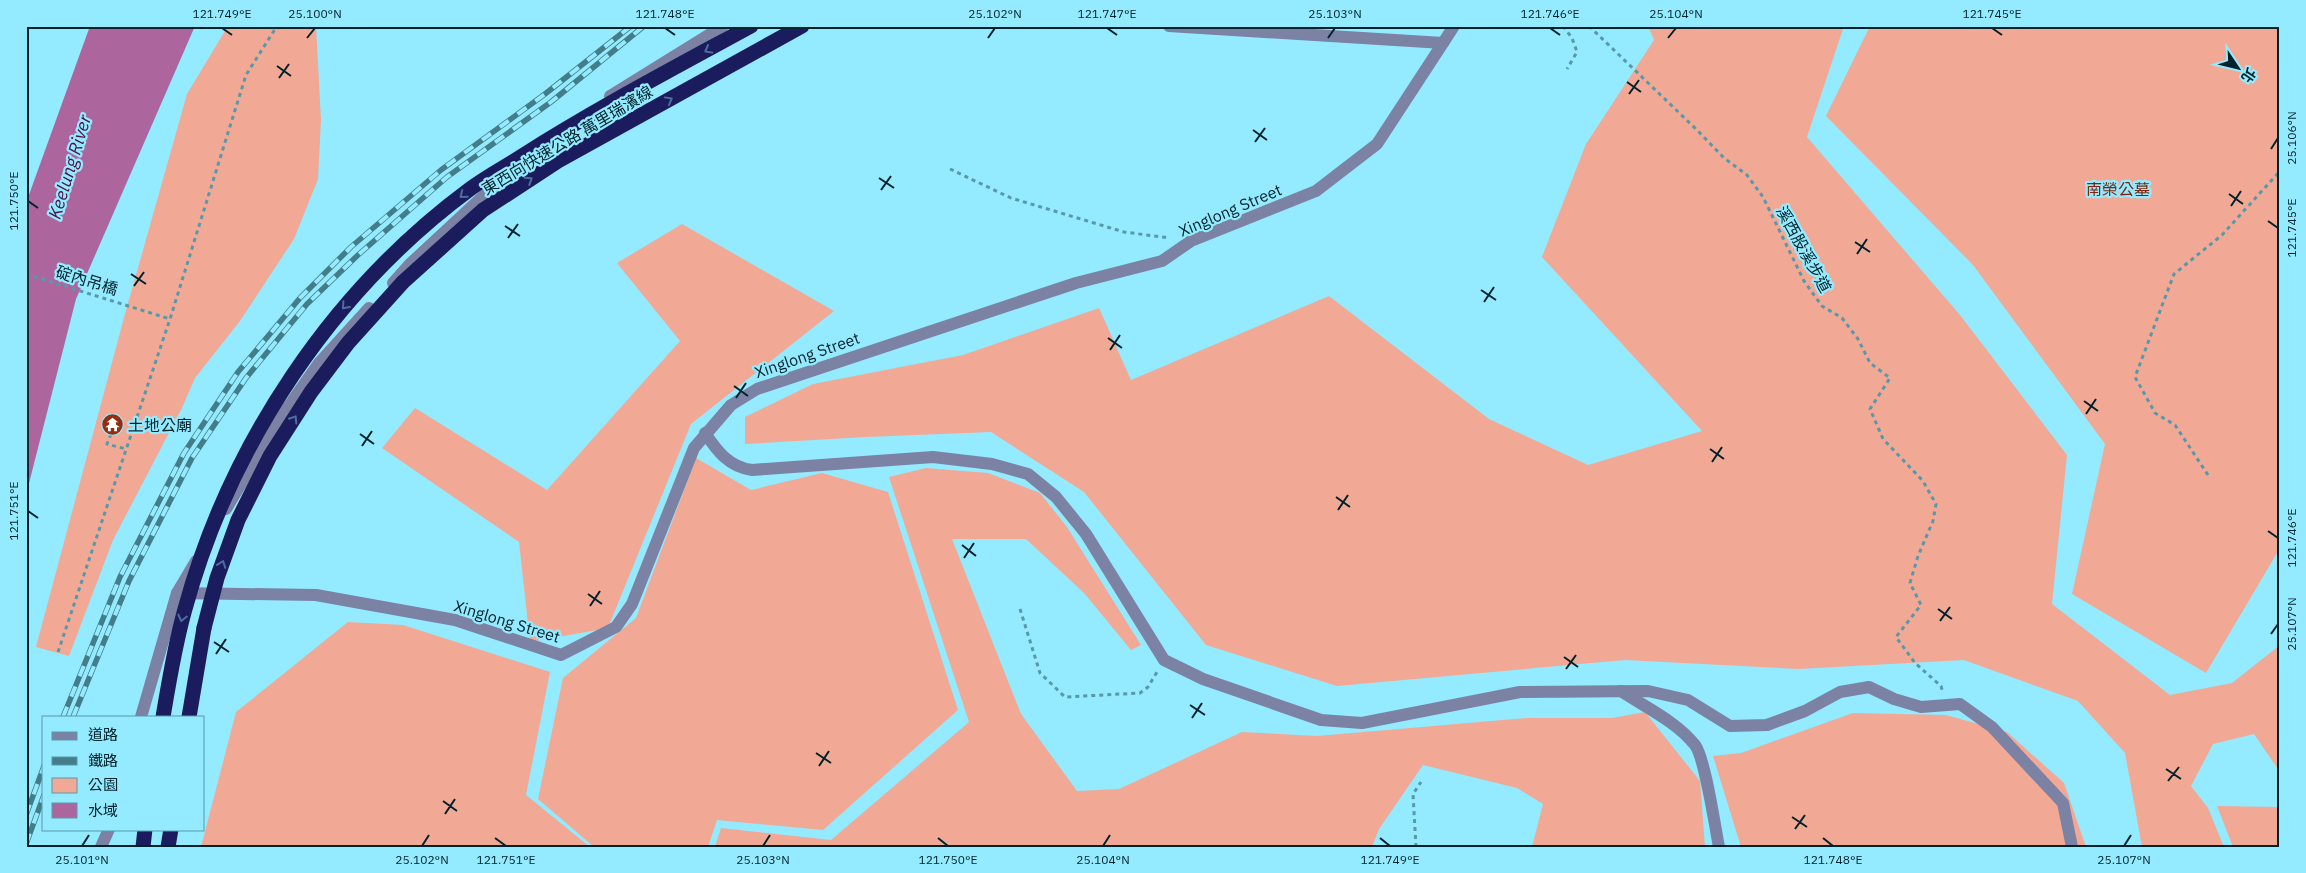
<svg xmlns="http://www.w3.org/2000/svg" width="2306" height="873" viewBox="0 0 2306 873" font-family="'IBM Plex Sans','Noto Sans TC',sans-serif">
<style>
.green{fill:#f1a996}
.water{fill:#ac669d}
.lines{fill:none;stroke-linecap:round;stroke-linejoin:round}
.path{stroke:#5898a8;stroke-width:3;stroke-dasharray:4 4;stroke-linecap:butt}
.minor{stroke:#7b82a4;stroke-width:12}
.highway{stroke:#1b1c5e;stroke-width:15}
.rail-casing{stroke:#437d8a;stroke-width:5.5}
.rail{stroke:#94eaff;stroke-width:4;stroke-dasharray:11;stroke-linecap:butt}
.highway-bridge{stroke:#1b1c5e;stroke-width:15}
.oneway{stroke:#4b6e9e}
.ticks{fill:none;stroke:#00222a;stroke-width:2}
.labels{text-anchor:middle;stroke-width:4.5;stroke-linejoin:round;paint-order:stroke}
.street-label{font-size:16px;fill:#00222a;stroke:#94eaff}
.park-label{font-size:16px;fill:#772713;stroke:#94eaff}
.poi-label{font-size:16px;fill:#00222a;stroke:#94eaff;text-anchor:start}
.water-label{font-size:18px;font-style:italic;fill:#511047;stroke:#94eaff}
.neatline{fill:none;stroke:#00222a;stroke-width:2}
.ticks-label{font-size:12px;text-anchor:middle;fill:#00222a}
</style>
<rect width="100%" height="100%" fill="#94eaff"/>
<g class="green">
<polygon points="228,26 316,26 321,120 318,179 294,239 240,321 195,378 182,408 113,540 69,656 36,647 125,314 187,94"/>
<polygon points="1648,26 1844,26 1807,137 1960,315 2067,455 2052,604 2170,695 2232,683 2280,645 2280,772 2254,734 2213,744 2191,786 2208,808 2224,847 2142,847 2125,753 2078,701 1964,660 1798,669 1625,660 1337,686 1206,645 1084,492 991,432 866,437 745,444 745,417 813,384 963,355 1099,308 1131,380 1329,296 1489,419 1588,465 1702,431 1542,257 1586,144 1654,40"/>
<polygon points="1870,26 2280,26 2280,548 2206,673 2072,594 2105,444 1973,265 1826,116"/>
<polygon points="682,224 834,311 691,424 608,628 530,642 519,542 382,448 415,408 547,490 680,341 617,263"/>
<polygon points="696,458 751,490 822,473 888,492 958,710 823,830 717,820 708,847 594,847 538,799 563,678 636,618"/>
<polygon points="926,468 988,473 1040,493 1067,527 1141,645 1131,650 1084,593 1026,539 952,539 1021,714 1077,791 1119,789 1242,732 1317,736 1526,718 1612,718 1645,712 1700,781 1705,847 1532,847 1543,804 1517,788 1423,765 1379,829 1372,847 715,847 721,828 831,840 969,722 889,477"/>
<polygon points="348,622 403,625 550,672 526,795 590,847 201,847 236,712"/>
<polygon points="1853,713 1946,715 2007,732 2064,783 2086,847 1741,847 1713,756 1741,753"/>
<polygon points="2217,806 2280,807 2280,847 2233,847"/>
</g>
<polygon class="water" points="90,26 195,26 76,299 26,495 26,203"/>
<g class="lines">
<g class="path">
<polyline points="1563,26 1572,38 1577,52 1567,69"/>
<polyline points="1589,26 1698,131 1724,158 1747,175 1763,197 1804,281 1822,306 1842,318 1858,339 1870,363 1890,378 1870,409 1883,439 1923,481 1936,504 1933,521 1918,556 1910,583 1921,605 1896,637 1915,663 1941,686 1943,693"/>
<polyline points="950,169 1011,198 1124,232 1170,238"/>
<polyline points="26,274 170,319"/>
<polyline points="111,434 107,444 126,449"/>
<polyline points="2208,475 2175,425 2155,413 2135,377 2174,274 2222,235 2280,171"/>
<polyline points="1020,609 1040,673 1065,697 1140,693 1148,687 1157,672"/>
<polyline points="58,652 170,319 246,75 277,26"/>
<polyline points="1416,847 1413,794 1421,782"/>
</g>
<g class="minor">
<polyline points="1169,26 1443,43 1454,26"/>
<polyline points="610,96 723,26"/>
<polyline points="393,283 410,264 520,162"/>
<path d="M 705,433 C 717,451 729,467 752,470 L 933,457 L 992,464 L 1028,474 L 1056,497 L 1086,534 L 1164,660 L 1203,679 L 1321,720 L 1362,723 L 1520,692 L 1648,691 L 1688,700 L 1730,726 L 1767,725 L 1805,711 L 1840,692 L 1869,687 L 1894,699 L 1921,707 L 1960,704 L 1992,727 L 2063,803 L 2072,847"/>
<polyline points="226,509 277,423 319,363 369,308"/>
<polyline points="177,593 316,595 455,620 561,655 616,627 632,604 694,448 731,405 757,389 1076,283 1162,261 1191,241 1316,191 1377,144 1443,43"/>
<path d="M 1621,691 C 1645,707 1677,722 1695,745 C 1705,758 1715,827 1719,847"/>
<polyline points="141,717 177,593 196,561"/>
<polyline points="101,847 109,829"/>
</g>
<g class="highway">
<polyline points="189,717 204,628"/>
<polyline points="143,847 145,829"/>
<polyline points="168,847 171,829"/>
</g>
<defs>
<g id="rail">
<polyline points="63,717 120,577 184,453 238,372 300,298 351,247 441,170 545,94 631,26"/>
<polyline points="73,717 129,581 192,458 246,378 307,304 358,255 447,177 551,102 644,26"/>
<polyline points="26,815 44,766"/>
<polyline points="26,844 44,795"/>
</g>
</defs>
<use href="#rail" class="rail-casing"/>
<use href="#rail" class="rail"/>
<g class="highway-bridge">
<polyline points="204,628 217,578 238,520 270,456 311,392 348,343 403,282 483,210 558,161 802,26"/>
<path d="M 163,717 C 169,681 175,644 185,609 C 230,444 332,291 470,189 C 486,177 505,167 522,156 C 596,109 674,68 751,26"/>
</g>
</g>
<defs><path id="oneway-chevron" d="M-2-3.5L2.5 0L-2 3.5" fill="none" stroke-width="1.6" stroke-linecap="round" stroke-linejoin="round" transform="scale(1.25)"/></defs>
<g class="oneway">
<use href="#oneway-chevron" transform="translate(708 50) rotate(151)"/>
<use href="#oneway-chevron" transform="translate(669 100) rotate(-29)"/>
<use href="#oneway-chevron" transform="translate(529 180) rotate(-33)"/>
<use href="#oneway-chevron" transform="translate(463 195) rotate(141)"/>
<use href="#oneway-chevron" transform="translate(345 306) rotate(132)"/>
<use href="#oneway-chevron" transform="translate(294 419) rotate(-57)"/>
<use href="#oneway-chevron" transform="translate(222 564) rotate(-70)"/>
<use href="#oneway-chevron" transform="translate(182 618) rotate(103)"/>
</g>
<path class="ticks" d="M 222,28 L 232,35M 665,28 L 675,35M 1107,28 L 1117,35M 1550,28 L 1560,35M 1992,28 L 2002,35M 307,38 L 315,28M 988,38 L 995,28M 1328,38 L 1335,28M 1668,38 L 1676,28M 277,66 L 291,76M 279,78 L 289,64M 1627,82 L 1641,92M 1629,94 L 1639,80M 1253,130 L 1267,140M 1255,142 L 1265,128M 2271,149 L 2278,138M 879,178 L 894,188M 881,190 L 891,176M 2229,194 L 2243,204M 28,201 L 38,208M 2231,206 L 2241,191M 2268,221 L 2278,228M 505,226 L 520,236M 508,238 L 518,224M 1855,242 L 1870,252M 1857,254 L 1867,239M 131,274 L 146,284M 134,286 L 144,272M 1481,290 L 1496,300M 1484,302 L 1494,287M 1108,338 L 1122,348M 1110,350 L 1120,335M 734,386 L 748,396M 736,398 L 746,383M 2084,401 L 2098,411M 2086,414 L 2096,399M 360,434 L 374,444M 362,446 L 372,431M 1710,449 L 1724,459M 1712,462 L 1722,447M 1336,497 L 1350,507M 1338,510 L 1348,495M 28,511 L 38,518M 2268,531 L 2278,538M 962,545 L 976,556M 964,558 L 974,543M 588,594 L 602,604M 590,606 L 600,591M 1938,609 L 1952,619M 1940,621 L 1950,607M 2271,634 L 2278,624M 214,642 L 229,652M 216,654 L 226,639M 1564,657 L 1578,667M 1566,669 L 1576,655M 1190,705 L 1205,715M 1192,718 L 1202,703M 816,753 L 831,763M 819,766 L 829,751M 2166,769 L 2181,779M 2168,781 L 2179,767M 443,801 L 457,811M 445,814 L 455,799M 1792,817 L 1807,827M 1795,829 L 1805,815M 495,838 L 506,846M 938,838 L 948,846M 1380,838 L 1390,846M 1823,838 L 1833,846M 82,846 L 89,835M 422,846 L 429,835M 763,846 L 770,835M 1103,846 L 1110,835M 2124,846 L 2131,835"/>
<defs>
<symbol id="temple-disc" viewBox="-11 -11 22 22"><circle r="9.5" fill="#952d11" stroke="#94eaff"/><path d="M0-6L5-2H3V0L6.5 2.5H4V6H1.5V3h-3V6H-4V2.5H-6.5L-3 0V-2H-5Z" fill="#fff"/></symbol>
</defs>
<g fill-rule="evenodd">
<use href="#temple-disc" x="100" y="412" width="25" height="25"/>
</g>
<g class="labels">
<g class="street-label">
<text transform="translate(567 140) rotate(-31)" y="6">東西向快速公路 萬里瑞濱線</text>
<text transform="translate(1230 210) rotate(-23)" y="6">Xinglong Street</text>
<text transform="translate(1804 249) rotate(61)" y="6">溪西股溪步道</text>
<text transform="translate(87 280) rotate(17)" y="6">碇內吊橋</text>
<text transform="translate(807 355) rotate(-19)" y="6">Xinglong Street</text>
<text transform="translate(507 621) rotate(17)" y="6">Xinglong Street</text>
</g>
<g class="park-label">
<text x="2118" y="195">南榮公墓</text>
</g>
<g class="poi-label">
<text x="128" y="431">土地公廟</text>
</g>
<g class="water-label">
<text transform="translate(70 167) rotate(-73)" y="6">Keelung River</text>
</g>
</g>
<rect width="2306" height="873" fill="none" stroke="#94eaff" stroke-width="55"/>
<rect x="42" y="716" width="162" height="115" fill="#94eaff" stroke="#599aaa"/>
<rect x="52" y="732" width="25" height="8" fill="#7b82a4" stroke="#599aaa"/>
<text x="88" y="740" font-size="15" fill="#00222a">道路</text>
<rect x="52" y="757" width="25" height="8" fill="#437d8a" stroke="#599aaa"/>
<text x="88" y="766" font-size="15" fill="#00222a">鐵路</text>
<rect x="52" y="778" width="25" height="15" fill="#f1a996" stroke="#599aaa"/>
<text x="88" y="790" font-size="15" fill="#00222a">公園</text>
<rect x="52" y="803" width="25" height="15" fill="#ac669d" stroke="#599aaa"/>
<text x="88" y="816" font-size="15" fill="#00222a">水域</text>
<g transform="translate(2238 68) rotate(125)" stroke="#94eaff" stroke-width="4" paint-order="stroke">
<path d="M0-4L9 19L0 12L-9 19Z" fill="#00222a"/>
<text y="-8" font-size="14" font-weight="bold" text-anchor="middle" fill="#00222a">北</text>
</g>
<rect x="28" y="28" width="2250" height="818" class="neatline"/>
<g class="ticks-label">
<text x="222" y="18">121.749°E</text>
<text x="315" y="18">25.100°N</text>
<text x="665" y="18">121.748°E</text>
<text x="995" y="18">25.102°N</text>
<text x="1107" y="18">121.747°E</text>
<text x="1335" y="18">25.103°N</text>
<text x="1550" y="18">121.746°E</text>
<text x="1676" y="18">25.104°N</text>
<text x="1992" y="18">121.745°E</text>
<text transform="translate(2292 138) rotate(-90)" y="4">25.106°N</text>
<text transform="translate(14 201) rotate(-90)" y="4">121.750°E</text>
<text transform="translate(2292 228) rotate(-90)" y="4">121.745°E</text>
<text transform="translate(14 511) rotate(-90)" y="4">121.751°E</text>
<text transform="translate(2292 538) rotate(-90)" y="4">121.746°E</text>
<text transform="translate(2292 624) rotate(-90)" y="4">25.107°N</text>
<text x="82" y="864">25.101°N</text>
<text x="422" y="864">25.102°N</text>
<text x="506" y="864">121.751°E</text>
<text x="763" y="864">25.103°N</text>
<text x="948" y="864">121.750°E</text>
<text x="1103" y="864">25.104°N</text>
<text x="1390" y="864">121.749°E</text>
<text x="1833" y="864">121.748°E</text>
<text x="2124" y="864">25.107°N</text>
</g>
</svg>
